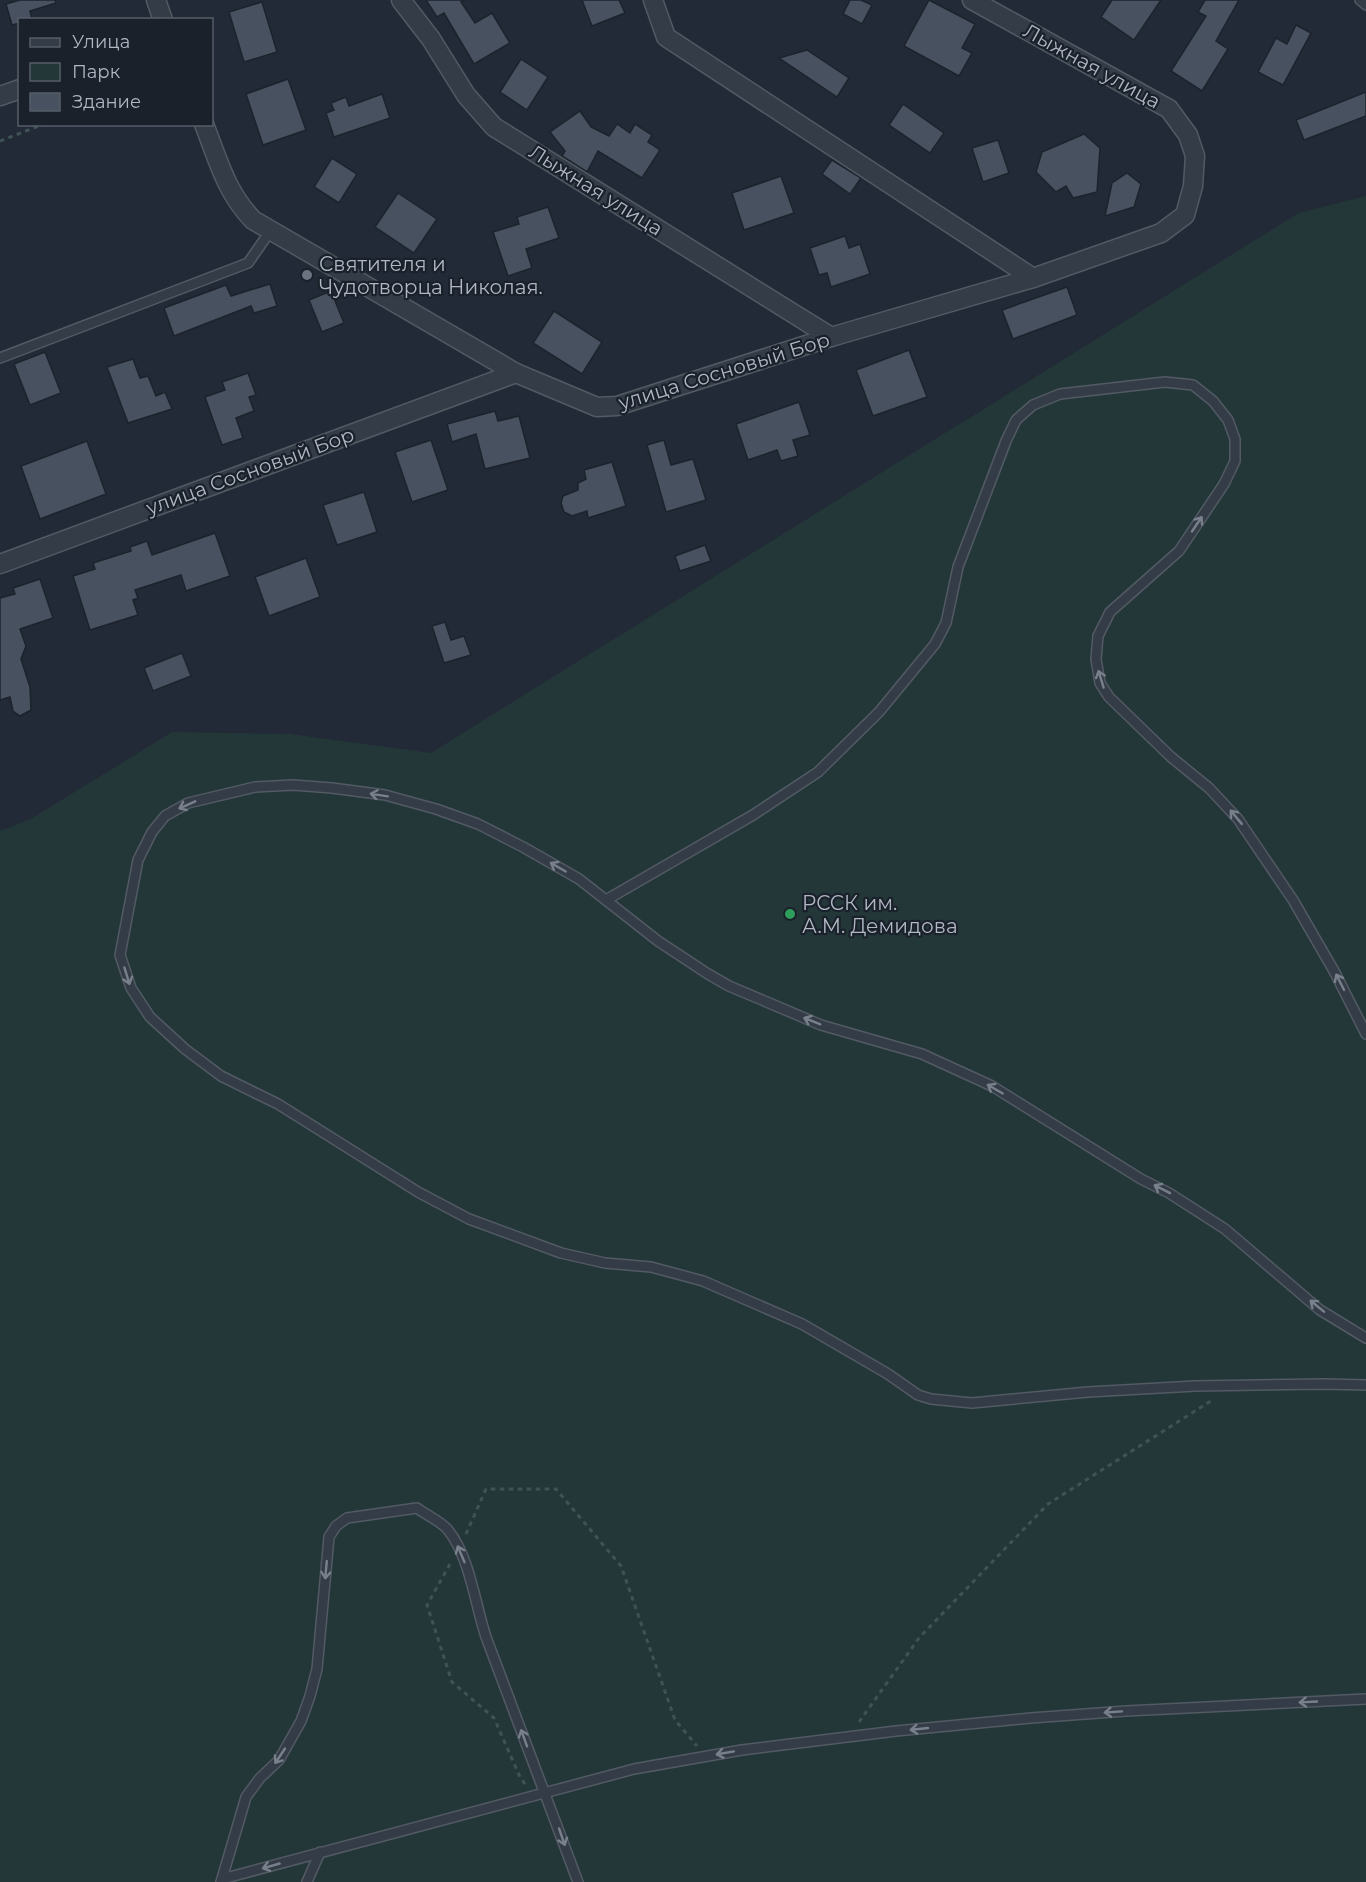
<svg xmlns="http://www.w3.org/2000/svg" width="1366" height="1882" viewBox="0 0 1366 1882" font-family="Montserrat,sans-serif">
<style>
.green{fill:#243738}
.building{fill:#475160;stroke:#1c232d;stroke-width:1.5}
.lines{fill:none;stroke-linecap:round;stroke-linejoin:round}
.lane-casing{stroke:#525a64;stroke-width:12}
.street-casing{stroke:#525a64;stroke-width:21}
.path{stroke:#405255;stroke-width:3;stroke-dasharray:4.5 4.5;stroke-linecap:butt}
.lane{stroke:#343c47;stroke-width:9}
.street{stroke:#343c47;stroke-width:18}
.oneway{stroke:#78808b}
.worship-dot{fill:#6b7280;stroke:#1a212b;stroke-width:2}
.leisure-dot{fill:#2e9e5b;stroke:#1a212b;stroke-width:2}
.labels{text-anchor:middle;stroke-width:4.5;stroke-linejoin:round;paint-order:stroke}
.street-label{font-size:20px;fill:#afb7c3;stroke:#1a212b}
.poi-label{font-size:20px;fill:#afb7c3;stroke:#1a212b;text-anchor:start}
</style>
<rect width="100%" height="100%" fill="#212a36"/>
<polygon class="green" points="1366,196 1366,1882 0,1882 0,831 31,819 172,732 290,734 431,753 1299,213"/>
<g class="building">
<polygon points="20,0 55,0 56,3 30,11 32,19 20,20 20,23 12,25 6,4"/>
<polygon points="426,0 464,0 461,2 475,23 492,13 510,43 474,64 444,13 437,17"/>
<polygon points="582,0 619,0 625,13 592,26"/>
<polygon points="850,0 861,0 872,5 862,24 843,14"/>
<polygon points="929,0 975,24 962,48 972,53 959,76 904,46"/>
<polygon points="1112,0 1161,0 1134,40 1101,17"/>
<polygon points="1205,0 1239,0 1216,41 1228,49 1202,91 1171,71 1206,16 1198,12"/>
<polygon points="262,2 277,52 244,62 229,12"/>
<polygon points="1296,25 1311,33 1283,85 1258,72 1276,38 1287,44"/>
<polygon points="807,50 849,78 837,97 779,58"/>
<polygon points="521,59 548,77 527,110 500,92"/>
<polygon points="288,79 306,130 263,145 246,94"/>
<polygon points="1366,92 1366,116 1304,140 1296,120"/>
<polygon points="382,94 390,118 334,137 326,113 334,110 331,103 346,97 349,106"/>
<polygon points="903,104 944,133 930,153 889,125"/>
<polygon points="580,111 591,127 609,136 617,124 630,133 635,124 652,135 648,142 660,150 642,178 598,151 587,172 562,156 565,151 550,132"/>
<polygon points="1084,134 1100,148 1097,192 1073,198 1066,186 1056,192 1036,172 1042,152"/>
<polygon points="998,140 1009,173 983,182 972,148"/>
<polygon points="332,158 357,174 339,203 314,187"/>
<polygon points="832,160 861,178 850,194 822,174"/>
<polygon points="1127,173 1141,184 1134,207 1105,216 1112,183"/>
<polygon points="781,176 794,213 744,230 732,193"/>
<polygon points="398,193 437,219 414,253 375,227"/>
<polygon points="548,207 559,238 526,249 532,268 508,276 493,232 519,224 517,217"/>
<polygon points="845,236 849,248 860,244 870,274 831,287 827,273 819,275 810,248"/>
<polygon points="270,284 277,306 254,313 251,306 174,336 164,308 226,285 231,296"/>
<polygon points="1067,287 1077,315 1013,339 1002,310"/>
<polygon points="331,291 344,323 322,332 309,300"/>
<polygon points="554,311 602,342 582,374 533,343"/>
<polygon points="909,350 927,397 873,416 856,370"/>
<polygon points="45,352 61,393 30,405 14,364"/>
<polygon points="133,359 140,378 148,376 156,396 165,392 172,409 128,423 107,367"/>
<polygon points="248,373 256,395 249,397 254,411 236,418 243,438 222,445 205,397 225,390 222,382"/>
<polygon points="799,402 810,435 793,440 798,456 781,461 777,450 748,460 736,424"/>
<polygon points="495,411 498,421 519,416 530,458 485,469 476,434 452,442 447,424"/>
<polygon points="431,440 448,490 412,502 395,452"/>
<polygon points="664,440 671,465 693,459 706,500 666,512 647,445"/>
<polygon points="87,441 106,494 40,519 21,466"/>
<polygon points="612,462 626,506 588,518 587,511 572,516 564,512 561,503 563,496 578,490 578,483 586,479 584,470"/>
<polygon points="364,492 377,532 337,545 323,505"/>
<polygon points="215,533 230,576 186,591 181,575 135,590 138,598 133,600 138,615 90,630 73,576 95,569 93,563 131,551 130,547 147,541 152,555"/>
<polygon points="705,545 711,561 680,571 675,556"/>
<polygon points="306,558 320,597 269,616 255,577"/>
<polygon points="40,579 53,618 20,629 26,646 21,659 30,687 31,710 20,716 13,711 10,697 0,700 0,598 15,594 13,588"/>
<polygon points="445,622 451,640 464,636 471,655 444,663 432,626"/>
<polygon points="182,653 191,676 153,691 144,668"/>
</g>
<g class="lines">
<defs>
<g id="lane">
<polyline points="1360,0 1366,5"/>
<polyline points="0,358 248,263 271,230"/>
<polyline points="606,900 753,815 818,772 879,712 935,644 946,623 958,567 1006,441 1016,420 1033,405 1060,394 1165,382 1193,385 1213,401 1228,420 1235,439 1235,461 1224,484 1179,551 1110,612 1098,636 1096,659 1100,683 1109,697 1171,757 1209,788 1238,819 1293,900 1334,971 1366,1034"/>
<polyline points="1366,1338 1320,1310 1225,1229 1169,1193 1141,1179 992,1086 922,1054 821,1025 729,986 708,974 658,941 579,879 523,847 478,824 436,809 385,795 332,788 293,785 255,787 188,803 165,816 152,832 138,860 120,955 131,988 150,1017 185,1049 221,1076 278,1104 418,1192 469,1219 561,1253 605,1263 651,1267 703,1281 802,1324 888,1374 918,1395 931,1399 972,1403 1088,1392 1195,1386 1325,1384 1366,1385"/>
<polyline points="222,1879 634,1769 742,1750 896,1731 1031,1718 1126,1711 1366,1699"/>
<path d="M 221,1882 L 246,1797 L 260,1778 L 279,1760 L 301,1721 L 310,1696 L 317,1669 L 329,1537 L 336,1526 L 347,1518 L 417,1508 C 426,1515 441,1521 448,1530 C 470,1557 475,1604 486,1637 L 578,1882"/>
<polyline points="307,1882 320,1852"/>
</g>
<g id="street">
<polyline points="156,0 163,20"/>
<polyline points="401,0 431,39 466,95 494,127 831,337"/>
<polyline points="653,0 666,37 1033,278"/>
<polyline points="0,96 20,89"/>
<path d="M 204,124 C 218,160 226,192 253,220 L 516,373"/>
<polyline points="0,564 516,373 597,407 617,406 831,337 1033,278 1161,233 1185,215 1193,186 1195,156 1188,135 1169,109 972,0"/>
</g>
</defs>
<use href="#lane" class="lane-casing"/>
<use href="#street" class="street-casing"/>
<g class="path">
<polyline points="0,141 44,124"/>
<polyline points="466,1534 486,1489 556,1489 621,1566 675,1720 697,1746"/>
<polyline points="450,1564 427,1605 452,1682 494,1718 520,1777 525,1784"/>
<polyline points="859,1722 919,1638 1048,1504 1214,1399"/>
</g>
<use href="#lane" class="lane"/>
<use href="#street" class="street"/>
</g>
<defs><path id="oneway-shaft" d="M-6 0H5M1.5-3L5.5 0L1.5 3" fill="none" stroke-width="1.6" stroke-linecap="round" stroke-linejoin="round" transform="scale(1.5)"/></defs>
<g class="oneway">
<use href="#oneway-shaft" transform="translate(1197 524) rotate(-56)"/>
<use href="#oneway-shaft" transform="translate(1101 679) rotate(-107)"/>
<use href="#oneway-shaft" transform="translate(379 795) rotate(-171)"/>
<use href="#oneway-shaft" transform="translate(187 805) rotate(156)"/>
<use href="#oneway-shaft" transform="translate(1236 817) rotate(-130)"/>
<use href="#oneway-shaft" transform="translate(558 867) rotate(-150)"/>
<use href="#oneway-shaft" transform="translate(127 976) rotate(73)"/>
<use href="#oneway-shaft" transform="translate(1340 982) rotate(-117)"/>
<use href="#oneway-shaft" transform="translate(812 1021) rotate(-158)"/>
<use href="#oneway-shaft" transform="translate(995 1089) rotate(-150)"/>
<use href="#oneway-shaft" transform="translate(1162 1189) rotate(-153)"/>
<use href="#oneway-shaft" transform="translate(1317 1306) rotate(-141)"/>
<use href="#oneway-shaft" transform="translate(461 1554) rotate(-113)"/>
<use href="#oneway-shaft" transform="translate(326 1570) rotate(95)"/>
<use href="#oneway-shaft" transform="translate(1308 1702) rotate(177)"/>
<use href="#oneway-shaft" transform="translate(1113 1712) rotate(176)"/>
<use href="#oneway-shaft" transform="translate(919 1729) rotate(174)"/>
<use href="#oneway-shaft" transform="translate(524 1738) rotate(-110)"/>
<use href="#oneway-shaft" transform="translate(725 1753) rotate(170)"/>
<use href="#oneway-shaft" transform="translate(280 1756) rotate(124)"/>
<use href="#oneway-shaft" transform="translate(562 1837) rotate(71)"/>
<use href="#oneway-shaft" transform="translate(271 1866) rotate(164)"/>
</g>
<circle class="worship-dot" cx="307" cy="275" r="6"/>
<circle class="leisure-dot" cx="790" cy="914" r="6"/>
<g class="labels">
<g class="street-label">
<text transform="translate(1092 66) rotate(29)" y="7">Лыжная улица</text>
<text transform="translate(596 190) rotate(32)" y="7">Лыжная улица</text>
<text transform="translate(724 371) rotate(-17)" y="7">улица Сосновый Бор</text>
<text transform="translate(250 471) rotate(-20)" y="7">улица Сосновый Бор</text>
</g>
<g class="poi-label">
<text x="319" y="271">Святителя и<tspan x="319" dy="23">Чудотворца Николая.</tspan></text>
<text x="802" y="910">РССК им.<tspan x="802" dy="23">А.М. Демидова</tspan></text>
</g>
</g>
<rect x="18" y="18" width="195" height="108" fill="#1a212b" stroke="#565d68" stroke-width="1.5"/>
<rect x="30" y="38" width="30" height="9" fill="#343c47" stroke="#565d68" stroke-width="1.5"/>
<text x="72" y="48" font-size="18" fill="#afb7c3">Улица</text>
<rect x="30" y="63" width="30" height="18" fill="#243738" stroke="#565d68" stroke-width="1.5"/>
<text x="72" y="78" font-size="18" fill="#afb7c3">Парк</text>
<rect x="30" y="93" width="30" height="18" fill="#475160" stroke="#565d68" stroke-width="1.5"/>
<text x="72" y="108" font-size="18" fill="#afb7c3">Здание</text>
</svg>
